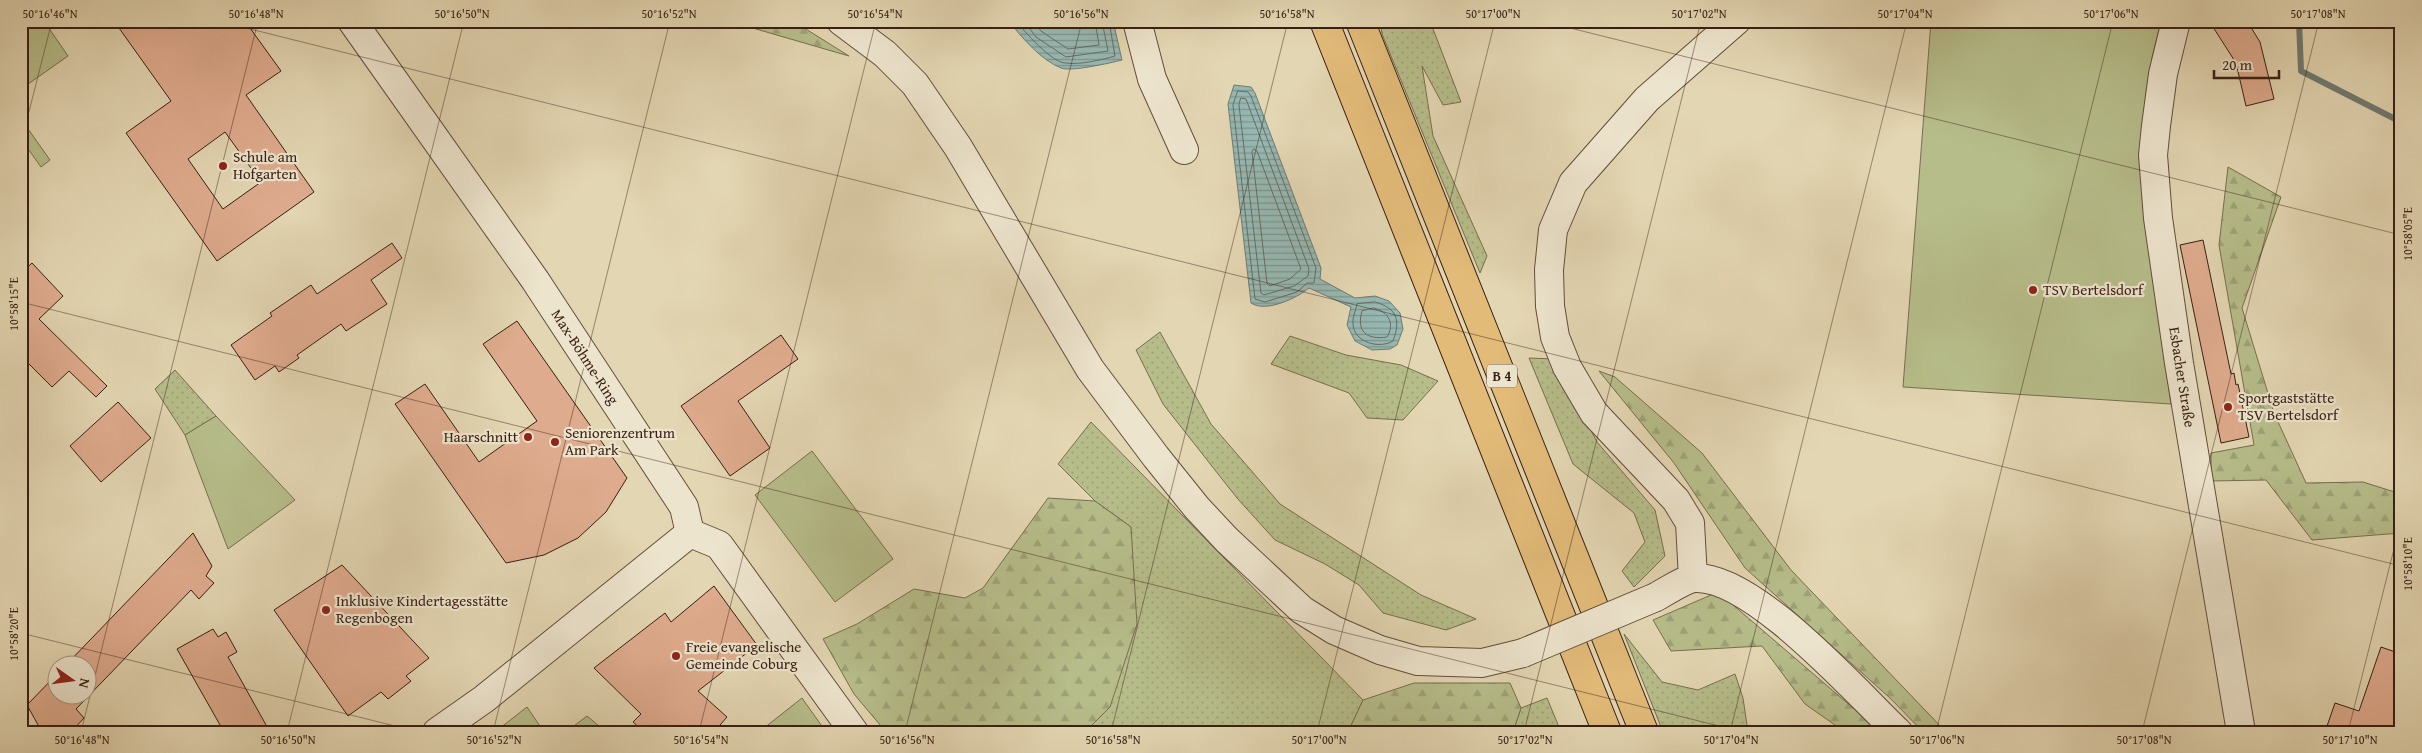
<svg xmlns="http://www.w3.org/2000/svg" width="2422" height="753" viewBox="0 0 2422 753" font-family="'Gentium Book Plus',serif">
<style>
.grass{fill:url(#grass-dots);stroke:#776e4e}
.forest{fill:url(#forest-firs);stroke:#776e4e}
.park{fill:#b6bd8a;stroke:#776e4e}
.water{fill:url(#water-rules);stroke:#707b72}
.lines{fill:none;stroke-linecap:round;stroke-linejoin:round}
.shore{stroke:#676c62;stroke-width:1}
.stream{stroke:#707b72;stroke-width:6}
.building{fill:#dfab8e;stroke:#381f13;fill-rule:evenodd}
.minor-casing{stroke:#634d3b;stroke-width:30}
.highway-casing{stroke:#381f13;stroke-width:30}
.minor{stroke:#ede4cd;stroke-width:28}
.highway{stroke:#e2bb79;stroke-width:28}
.minor-bridge-casing{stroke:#634d3b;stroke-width:30;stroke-linecap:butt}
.minor-bridge{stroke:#ede4cd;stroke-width:28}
.ticks{fill:none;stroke:#381f13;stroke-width:1;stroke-opacity:0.45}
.poi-dot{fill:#8f2418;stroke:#ede4cd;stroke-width:2}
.labels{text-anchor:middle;stroke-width:4.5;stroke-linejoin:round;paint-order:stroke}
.shield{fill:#ede4cd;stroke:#6e5a4b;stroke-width:1}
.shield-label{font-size:14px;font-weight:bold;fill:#381f13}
.poi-label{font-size:15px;fill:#381f13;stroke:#ede4cd;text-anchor:start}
.street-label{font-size:15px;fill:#381f13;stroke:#ede4cd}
.neatline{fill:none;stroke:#381f13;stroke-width:2}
.ticks-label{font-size:12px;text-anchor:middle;fill:#381f13}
</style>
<defs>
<pattern id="grass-dots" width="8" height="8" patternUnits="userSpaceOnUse" patternTransform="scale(1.25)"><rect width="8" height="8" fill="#b6bd8a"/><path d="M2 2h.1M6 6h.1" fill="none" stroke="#9da276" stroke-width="1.8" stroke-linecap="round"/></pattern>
<pattern id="forest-firs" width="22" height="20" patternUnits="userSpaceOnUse" patternTransform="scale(1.25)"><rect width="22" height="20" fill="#b6bd8a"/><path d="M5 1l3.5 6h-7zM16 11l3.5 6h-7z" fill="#9da276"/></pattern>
<pattern id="water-rules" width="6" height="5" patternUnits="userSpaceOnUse" patternTransform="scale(1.25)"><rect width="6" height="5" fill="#96b8b2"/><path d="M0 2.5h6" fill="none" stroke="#7b9590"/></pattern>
</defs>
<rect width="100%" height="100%" fill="#e3d6b2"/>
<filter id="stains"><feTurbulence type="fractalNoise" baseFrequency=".004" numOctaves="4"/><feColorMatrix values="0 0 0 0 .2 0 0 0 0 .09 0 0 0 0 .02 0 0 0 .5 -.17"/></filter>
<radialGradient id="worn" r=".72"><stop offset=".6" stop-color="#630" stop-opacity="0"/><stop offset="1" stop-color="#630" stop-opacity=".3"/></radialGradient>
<g class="grass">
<polygon points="1380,21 1430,21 1461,102 1443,105 1422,66 1433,136 1487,256 1480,273 1382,34"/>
<polygon points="1160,332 1211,424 1280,504 1421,595 1476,619 1446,630 1383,613 1359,585 1325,564 1275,540 1237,498 1163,404 1136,350"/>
<polygon points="1290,336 1346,355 1401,365 1438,381 1403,420 1367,418 1349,393 1271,364"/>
<polygon points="1529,358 1555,359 1597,442 1655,510 1665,556 1634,587 1622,571 1645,542 1634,513 1573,464"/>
<polygon points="175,370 216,416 185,435 155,389"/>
<polygon points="1091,422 1363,700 1348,732 1085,732 1110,707 1131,527 1095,501 1058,464"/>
<polygon points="1624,634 1662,682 1698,690 1735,674 1743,698 1748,732 1663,732"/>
<polygon points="1547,698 1561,732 1513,732 1521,708"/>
</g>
<g class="forest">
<polygon points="731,21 793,21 849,56 732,22"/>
<polygon points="2228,167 2281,197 2242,308 2274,413 2306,483 2363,482 2401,494 2401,533 2312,540 2266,480 2211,481 2211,453 2254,445 2219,245"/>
<polygon points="1599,371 1615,377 1702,453 1791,570 1946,732 1923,732 1891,699 1745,568 1674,463"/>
<polygon points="1048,498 1095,501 1131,527 1137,624 1110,707 1085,732 886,732 854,694 823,639 857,624 914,589 965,598 983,588"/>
<polygon points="1718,592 1881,732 1845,732 1805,704 1762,646 1671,651 1653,620"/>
<polygon points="1414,683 1510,683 1521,708 1513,732 1348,732 1363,700"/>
</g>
<g class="park">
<polygon points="21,21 44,21 68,56 21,89"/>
<polygon points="1931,21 2161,21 2152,58 2142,192 2171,404 1903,387"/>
<polygon points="21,119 50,160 41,167 21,139"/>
<polygon points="216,416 295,500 228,549 185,435"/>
<polygon points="812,451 893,559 835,602 755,495"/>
<polygon points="802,698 826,732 759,732"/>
<polygon points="527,707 544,732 495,732"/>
<polygon points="587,716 606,732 566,732"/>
</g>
<g class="water">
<path d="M 1009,21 L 1113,21 L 1122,60 C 1110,63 1071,72 1061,68 C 1041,60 1022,38 1009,21 Z"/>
<path d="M 1234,85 L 1251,87 L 1255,93 L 1321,268 L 1320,279 L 1355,298 L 1375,296 L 1389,301 L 1400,313 L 1403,329 L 1397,345 L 1390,349 L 1372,350 L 1355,341 L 1347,325 L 1351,307 L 1309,288 C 1297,298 1266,313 1251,303 L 1228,104 Z"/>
</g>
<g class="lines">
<g class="shore">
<path d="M 1016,21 C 1025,32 1051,62 1065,63 C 1081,65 1100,60 1115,56 L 1109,21"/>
<polyline points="1024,21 1036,37 1066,57 1108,51 1102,21"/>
<polyline points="1033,21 1041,31 1068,49 1099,45 1095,21"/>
<polygon points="1238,91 1248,92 1251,96 1316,268 1314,283 1307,283 1297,292 1265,302 1255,299 1233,105"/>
<polygon points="1241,98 1246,99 1309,269 1308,276 1294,286 1264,295 1261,293 1239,105"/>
<polygon points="1254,149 1257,151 1301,269 1290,279 1270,286 1267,283 1252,152"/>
<path d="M 1375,302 C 1397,308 1401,320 1393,341 C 1380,349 1354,343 1353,324 C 1352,318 1356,310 1357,304 Z"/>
<path d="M 1374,308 C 1389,312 1395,324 1387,337 C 1367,340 1356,332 1362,311 Z"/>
</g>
<polyline class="stream" points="2299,21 2301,71 2401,122"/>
</g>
<g class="building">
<path d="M 114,21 L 245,21 L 281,71 L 246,95 L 314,192 L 217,261 L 126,133 L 171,101 ZM 225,132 L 261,182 L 223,209 L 188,159 Z"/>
<polygon points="2222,21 2247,21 2260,42 2274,99 2246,106 2236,63 2213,27"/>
<polygon points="2203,240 2231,374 2234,373 2236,385 2238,384 2249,437 2221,443 2180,245"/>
<polygon points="392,243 402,258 371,280 387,304 346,331 341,324 297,355 299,358 279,372 275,366 255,380 231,345 272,316 270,313 311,285 317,294"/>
<polygon points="32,263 63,296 39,319 107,386 96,397 69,371 52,387 21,356 21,273"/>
<polygon points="517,321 627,478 606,512 578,538 544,555 506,563 395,404 425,384 479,462 537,421 483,344"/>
<polygon points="781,335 798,359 738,401 770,448 730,476 681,406"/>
<polygon points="118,402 151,438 101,482 70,446"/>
<polygon points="193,533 212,566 206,576 214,583 199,599 191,590 131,652 76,709 84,718 71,732 59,728 56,732 42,732 27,705 58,673 58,696 88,696 88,666 65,666"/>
<polygon points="342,565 429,658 406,676 411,681 388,699 381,692 348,716 274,610"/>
<polygon points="714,586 757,645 698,691 727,717 714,732 644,732 633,722 641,714 594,668 665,613 671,622"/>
<polygon points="213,629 218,637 226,632 237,652 228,657 270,732 224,732 177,649"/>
<polygon points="2381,647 2401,654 2401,732 2325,732 2335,703 2359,711"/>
</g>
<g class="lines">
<defs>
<g id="minor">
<polyline points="352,21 535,280 684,507 690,533"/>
<polyline points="841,21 885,54 915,84 958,147 1090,369 1156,457 1197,508 1227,540 1302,610 1334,630 1380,650 1418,661 1482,663 1523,653"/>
<polyline points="1137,21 1152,79 1184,150"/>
<polyline points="2176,21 2163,74 2156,126 2153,155 2158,218 2179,363 2241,732"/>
<polyline points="690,533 719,545 854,732"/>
<polyline points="1693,578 1690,523 1676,500 1594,413 1567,367 1555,337 1550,306 1549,270 1553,230 1573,183 1647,99 1736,21"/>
<path d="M 1656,597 C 1665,592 1685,579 1694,578 C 1752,574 1856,692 1898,732"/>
<polyline points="437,732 484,699 690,533"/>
</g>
<g id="highway">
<polyline points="1324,21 1607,732"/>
<polyline points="1360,21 1644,732"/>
</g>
</defs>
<use href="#minor" class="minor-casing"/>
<use href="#highway" class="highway-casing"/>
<use href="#minor" class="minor"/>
<use href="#highway" class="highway"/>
<defs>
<polyline id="minor-bridge" points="1523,653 1656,597"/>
</defs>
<use href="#minor-bridge" class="minor-bridge-casing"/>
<use href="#minor-bridge" class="minor-bridge"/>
</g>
<path class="ticks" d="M 218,21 L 2401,566M 1542,21 L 2401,235M 21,143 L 52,21M 21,302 L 1743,732M 21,633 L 419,732M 81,732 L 258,21M 287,732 L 464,21M 493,732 L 670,21M 699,732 L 876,21M 905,732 L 1082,21M 1111,732 L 1288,21M 1317,732 L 1495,21M 1524,732 L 1701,21M 1730,732 L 1907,21M 1936,732 L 2113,21M 2142,732 L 2319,21M 2348,732 L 2401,521"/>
<g class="poi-dot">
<circle cx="223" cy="166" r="5"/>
<circle cx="2033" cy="290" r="5"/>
<circle cx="2228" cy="407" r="5"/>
<circle cx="528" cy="437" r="5"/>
<circle cx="555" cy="442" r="5"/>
<circle cx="326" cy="610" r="5"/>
<circle cx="676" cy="656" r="5"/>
</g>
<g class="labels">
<rect class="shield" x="1487" y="364.5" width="30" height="23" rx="4"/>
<g class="shield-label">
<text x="1502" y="381">B 4</text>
</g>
<g class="poi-label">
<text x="233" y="162">Schule am<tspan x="233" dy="17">Hofgarten</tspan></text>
<text x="2043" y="295">TSV Bertelsdorf</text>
<text x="2238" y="403">Sportgaststätte<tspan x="2238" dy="17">TSV Bertelsdorf</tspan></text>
<text x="565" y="438">Seniorenzentrum<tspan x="565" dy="17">Am Park</tspan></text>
<text x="518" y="442" text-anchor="end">Haarschnitt</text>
<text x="336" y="606">Inklusive Kindertagesstätte<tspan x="336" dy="17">Regenbogen</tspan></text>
<text x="686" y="652">Freie evangelische<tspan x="686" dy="17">Gemeinde Coburg</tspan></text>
</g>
<g class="street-label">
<text transform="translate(585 357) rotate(57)" y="5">Max-Böhme-Ring</text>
<text transform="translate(2182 377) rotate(81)" y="5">Esbacher Straße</text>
</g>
</g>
<rect width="2422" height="753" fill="none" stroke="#e3d6b2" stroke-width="55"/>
<g transform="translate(72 680) rotate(104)"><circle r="24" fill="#ede4cd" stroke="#a59583"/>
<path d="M0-4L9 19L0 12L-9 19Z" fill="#8f2418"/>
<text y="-8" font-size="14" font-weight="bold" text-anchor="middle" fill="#381f13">N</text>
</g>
<path d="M2214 70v8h65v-8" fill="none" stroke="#381f13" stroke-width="2.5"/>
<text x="2222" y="70" font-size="15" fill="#381f13" stroke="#ede4cd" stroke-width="4" paint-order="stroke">20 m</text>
<rect x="28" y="28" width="2366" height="698" class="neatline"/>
<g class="ticks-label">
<text x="50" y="18">50°16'46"N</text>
<text x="256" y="18">50°16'48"N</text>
<text x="462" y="18">50°16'50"N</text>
<text x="669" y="18">50°16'52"N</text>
<text x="875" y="18">50°16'54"N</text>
<text x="1081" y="18">50°16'56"N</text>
<text x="1287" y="18">50°16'58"N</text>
<text x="1493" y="18">50°17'00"N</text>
<text x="1699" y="18">50°17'02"N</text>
<text x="1905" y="18">50°17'04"N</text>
<text x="2111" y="18">50°17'06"N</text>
<text x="2318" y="18">50°17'08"N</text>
<text transform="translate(2408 234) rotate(-90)" y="4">10°58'05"E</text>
<text transform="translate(14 304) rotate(-90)" y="4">10°58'15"E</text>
<text transform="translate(2408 564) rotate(-90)" y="4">10°58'10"E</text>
<text transform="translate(14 634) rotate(-90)" y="4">10°58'20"E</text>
<text x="82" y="744">50°16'48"N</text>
<text x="288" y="744">50°16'50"N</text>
<text x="494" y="744">50°16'52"N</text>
<text x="701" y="744">50°16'54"N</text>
<text x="907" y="744">50°16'56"N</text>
<text x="1113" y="744">50°16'58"N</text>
<text x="1319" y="744">50°17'00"N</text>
<text x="1525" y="744">50°17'02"N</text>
<text x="1731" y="744">50°17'04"N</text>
<text x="1937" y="744">50°17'06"N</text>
<text x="2144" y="744">50°17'08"N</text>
<text x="2350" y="744">50°17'10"N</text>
</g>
<rect width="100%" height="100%" filter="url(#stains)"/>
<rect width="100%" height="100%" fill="url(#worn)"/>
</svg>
